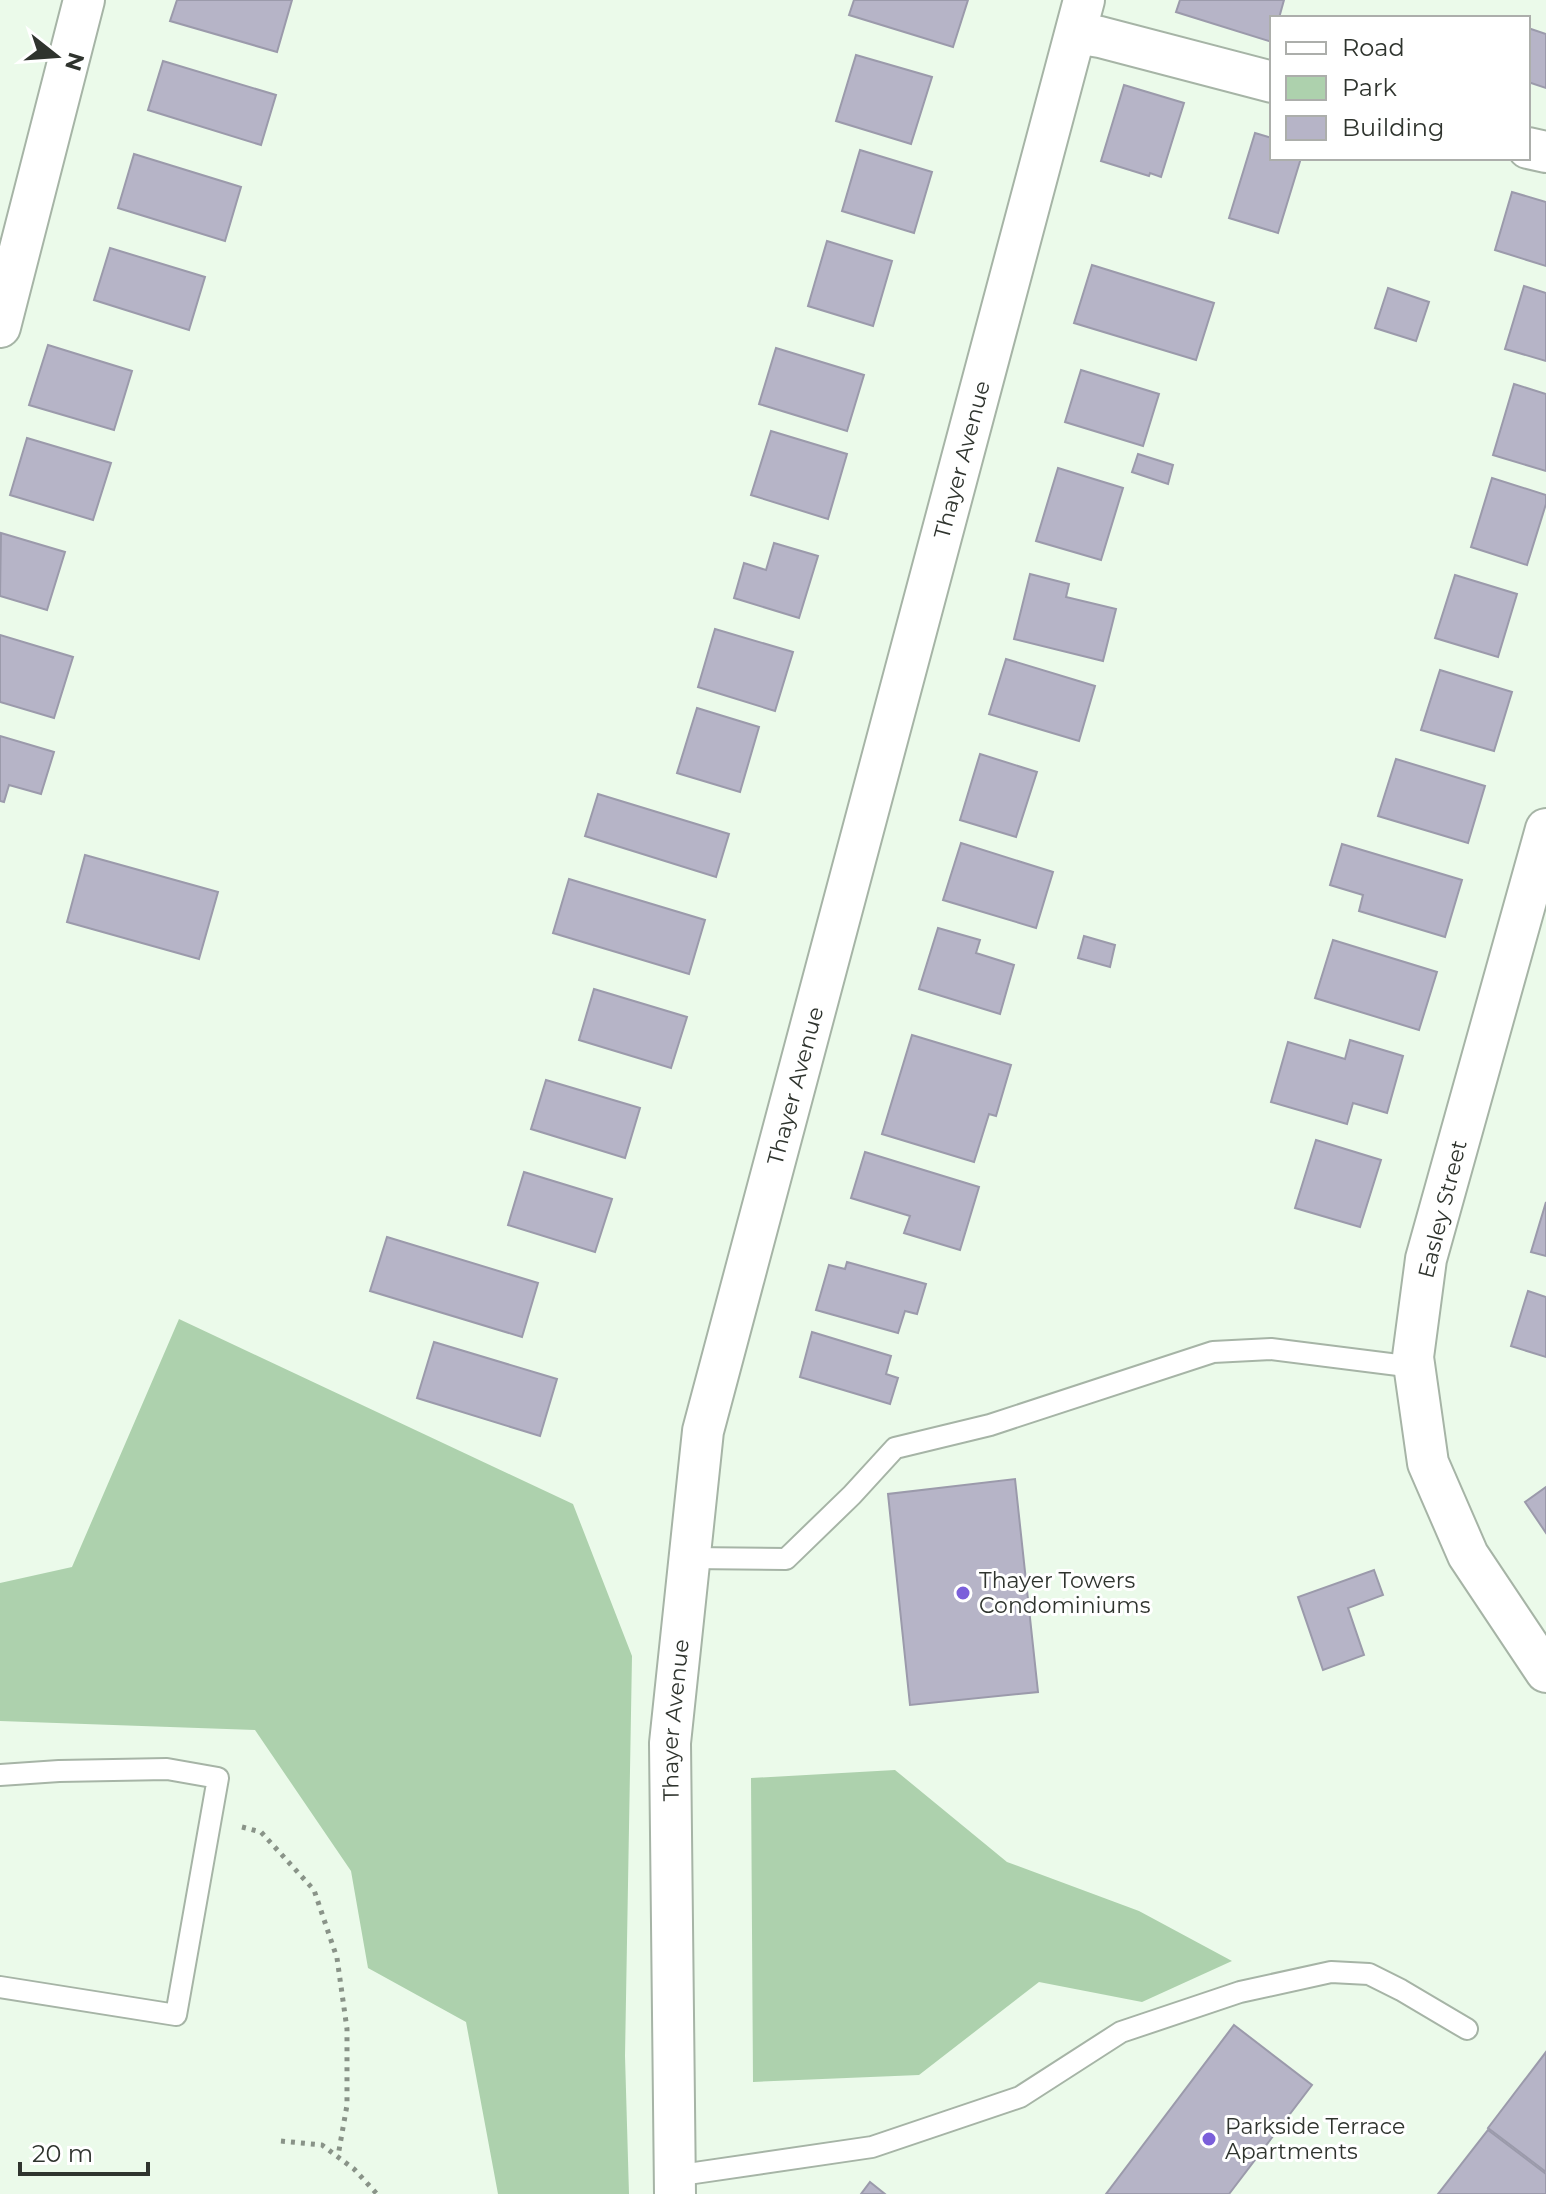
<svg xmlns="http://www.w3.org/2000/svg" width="1546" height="2194" viewBox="0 0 1546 2194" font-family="Montserrat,sans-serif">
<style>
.green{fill:#add1ad}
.building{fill:#b6b4c7;stroke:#9b9aab;stroke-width:2}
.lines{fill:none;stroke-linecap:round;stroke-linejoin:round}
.lane-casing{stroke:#a6b4a6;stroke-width:24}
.street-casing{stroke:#a6b4a6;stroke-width:44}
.path{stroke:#899388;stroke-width:5;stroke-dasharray:4 6;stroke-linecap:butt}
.lane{stroke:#fff;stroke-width:20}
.street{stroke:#fff;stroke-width:40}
.poi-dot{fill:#7b5fda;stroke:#fff;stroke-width:3}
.labels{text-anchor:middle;stroke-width:6;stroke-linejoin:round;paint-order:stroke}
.street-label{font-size:22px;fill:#2f342e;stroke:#fff}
.poi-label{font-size:22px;fill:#2f342e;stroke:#fff;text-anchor:start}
</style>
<rect width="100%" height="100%" fill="#ebfaea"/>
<g class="green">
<polygon points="179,1319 573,1504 632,1656 625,2056 629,2194 498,2194 466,2022 368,1968 351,1871 255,1730 0,1721 0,1583 72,1567"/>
<polygon points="895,1770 1007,1862 1139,1911 1232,1961 1142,2002 1039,1982 919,2075 753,2082 751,1778"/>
</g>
<g class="building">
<polygon points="177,0 292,0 277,52 170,21"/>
<polygon points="854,0 968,0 953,47 849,15"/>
<polygon points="1180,0 1284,0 1279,18 1272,18 1272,42 1176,12"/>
<polygon points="1528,28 1546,34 1546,88 1528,82"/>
<polygon points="856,55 932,77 911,144 836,121"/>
<polygon points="163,61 276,95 261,145 148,110"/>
<polygon points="1124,85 1184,103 1161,177 1150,173 1149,176 1101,161"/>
<polygon points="1255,133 1272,138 1272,158 1301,158 1278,233 1229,218"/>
<polygon points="860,150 932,172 914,233 842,211"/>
<polygon points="134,154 241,187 225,241 118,208"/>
<polygon points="1512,192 1546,202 1546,266 1495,250"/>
<polygon points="827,241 892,261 873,326 808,306"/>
<polygon points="110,248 205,277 189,330 94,300"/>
<polygon points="1092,265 1214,303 1196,360 1074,323"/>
<polygon points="1524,286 1546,293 1546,361 1505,349"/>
<polygon points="1388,288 1429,302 1416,341 1375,328"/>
<polygon points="48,345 132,371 114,430 29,405"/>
<polygon points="776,348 864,375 847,431 759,404"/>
<polygon points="1081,370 1159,394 1143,446 1065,422"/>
<polygon points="1514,384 1546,394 1546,471 1493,455"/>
<polygon points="771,431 847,454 828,519 751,495"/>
<polygon points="27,438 111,463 93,520 10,495"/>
<polygon points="1138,454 1173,465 1168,484 1132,472"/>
<polygon points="1058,468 1123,488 1101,560 1036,541"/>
<polygon points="1492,478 1546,495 1546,504 1527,565 1471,547"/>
<polygon points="1,533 65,552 47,610 0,596"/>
<polygon points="774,543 818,556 799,618 734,598 744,563 766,570"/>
<polygon points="1030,574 1069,584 1066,597 1116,609 1103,661 1014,639"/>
<polygon points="1455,575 1517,594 1498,657 1435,638"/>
<polygon points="715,629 793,652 775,711 698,687"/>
<polygon points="0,635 73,657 54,718 0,702"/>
<polygon points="1006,659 1095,686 1079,741 989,714"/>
<polygon points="1440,670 1512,692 1494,751 1421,730"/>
<polygon points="697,708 759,727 740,792 677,773"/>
<polygon points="0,736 54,752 41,794 9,785 4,802 0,801"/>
<polygon points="980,754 1037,772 1016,837 960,820"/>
<polygon points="1396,759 1485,786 1468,843 1378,816"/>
<polygon points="598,794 729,834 716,877 585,836"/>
<polygon points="961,843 1053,872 1036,928 943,900"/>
<polygon points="1342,844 1462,880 1445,937 1359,911 1363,895 1330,885"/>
<polygon points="85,855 218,892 199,959 67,922"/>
<polygon points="569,879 705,920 689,974 553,933"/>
<polygon points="938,928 980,940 976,953 1014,965 1000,1014 919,989"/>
<polygon points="1084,936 1115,945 1110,967 1078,958"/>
<polygon points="1333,940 1437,972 1419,1030 1315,998"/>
<polygon points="594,989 687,1017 671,1068 579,1040"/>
<polygon points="912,1035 1011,1065 996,1116 989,1114 974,1162 882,1134"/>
<polygon points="1350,1040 1403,1056 1387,1113 1353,1103 1347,1124 1271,1102 1288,1042 1345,1059"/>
<polygon points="546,1080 640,1108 625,1158 531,1129"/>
<polygon points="1316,1140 1381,1160 1360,1227 1295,1208"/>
<polygon points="865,1152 979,1187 960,1250 904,1233 910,1216 851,1198"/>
<polygon points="524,1172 612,1199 595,1252 508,1225"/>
<polygon points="1546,1202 1546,1256 1531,1252"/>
<polygon points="387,1237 538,1283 522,1337 370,1291"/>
<polygon points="847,1262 926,1284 917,1314 905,1311 898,1333 816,1310 829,1265 845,1269"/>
<polygon points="1528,1291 1546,1297 1546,1357 1511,1346"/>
<polygon points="812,1332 891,1356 886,1374 898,1378 890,1404 800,1377"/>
<polygon points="434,1342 557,1379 540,1436 417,1398"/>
<polygon points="1015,1479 1038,1692 910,1705 888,1494"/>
<polygon points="1546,1487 1546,1533 1525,1502"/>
<polygon points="1374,1570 1383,1595 1348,1608 1364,1655 1323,1670 1298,1597"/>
<polygon points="1234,2025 1312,2085 1229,2194 1106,2194"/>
<polygon points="1546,2052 1546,2172 1488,2128"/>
<polygon points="1488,2130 1546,2174 1546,2194 1438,2194"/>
<polygon points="870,2182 885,2194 861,2194"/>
</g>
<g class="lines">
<defs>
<g id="lane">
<polyline points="689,1558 786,1559 852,1495 895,1448 990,1425 1213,1352 1271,1349 1414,1367"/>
<polyline points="0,1775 59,1771 167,1769 218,1778 176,2015 0,1987"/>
<polyline points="674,2176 872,2147 1020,2097 1121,2032 1240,1992 1331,1972 1369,1974 1401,1990 1467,2029"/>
</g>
<g id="street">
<polyline points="1076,33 1100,37 1272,82"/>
<polyline points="1528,148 1546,152"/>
<polyline points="0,327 84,0"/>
<polyline points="1546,829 1426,1259 1413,1357 1428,1463 1468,1555 1546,1672"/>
<path id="s1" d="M 675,2194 L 670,1743 L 703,1431 L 1084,0"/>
</g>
</defs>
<use href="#lane" class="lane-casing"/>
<use href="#street" class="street-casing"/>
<g class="path">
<polyline points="242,1827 261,1832 314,1890 337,1958 347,2029 347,2105 338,2156"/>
<polyline points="281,2141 322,2145 354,2169 377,2194"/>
</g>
<use href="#lane" class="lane"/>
<use href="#street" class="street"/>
</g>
<g class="poi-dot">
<circle cx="963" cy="1593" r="8"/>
<circle cx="1209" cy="2139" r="8"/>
</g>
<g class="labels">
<g class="street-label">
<text dy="8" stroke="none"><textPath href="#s1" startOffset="1770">Thayer Avenue</textPath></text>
<text dy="8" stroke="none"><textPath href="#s1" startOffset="1122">Thayer Avenue</textPath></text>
<text transform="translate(1442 1209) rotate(-76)" y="8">Easley Street</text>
<text dy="8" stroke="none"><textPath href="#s1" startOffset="474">Thayer Avenue</textPath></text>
</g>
<g class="poi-label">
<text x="979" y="1588">Thayer Towers<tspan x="979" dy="25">Condominiums</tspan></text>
<text x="1225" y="2134">Parkside Terrace<tspan x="1225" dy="25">Apartments</tspan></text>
</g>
</g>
<rect x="1270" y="16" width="260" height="144" fill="#ffffff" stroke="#acaeab" stroke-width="2"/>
<rect x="1286" y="42" width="40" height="12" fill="#ffffff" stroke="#acaeab" stroke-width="2"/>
<text x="1342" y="56" font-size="24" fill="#2f342e">Road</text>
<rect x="1286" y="76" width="40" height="24" fill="#add1ad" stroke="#acaeab" stroke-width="2"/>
<text x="1342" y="96" font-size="24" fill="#2f342e">Park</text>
<rect x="1286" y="116" width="40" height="24" fill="#b6b4c7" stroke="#acaeab" stroke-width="2"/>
<text x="1342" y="136" font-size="24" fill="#2f342e">Building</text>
<g transform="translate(56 56) rotate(107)" stroke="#ffffff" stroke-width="6" paint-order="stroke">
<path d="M0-6L14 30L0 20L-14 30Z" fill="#2f342e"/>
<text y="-12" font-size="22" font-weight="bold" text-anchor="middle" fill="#2f342e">N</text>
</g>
<path d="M20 2162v12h128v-12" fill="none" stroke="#2f342e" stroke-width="4"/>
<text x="32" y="2162" font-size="24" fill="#2f342e" stroke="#ffffff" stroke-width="6" paint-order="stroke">20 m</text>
</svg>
